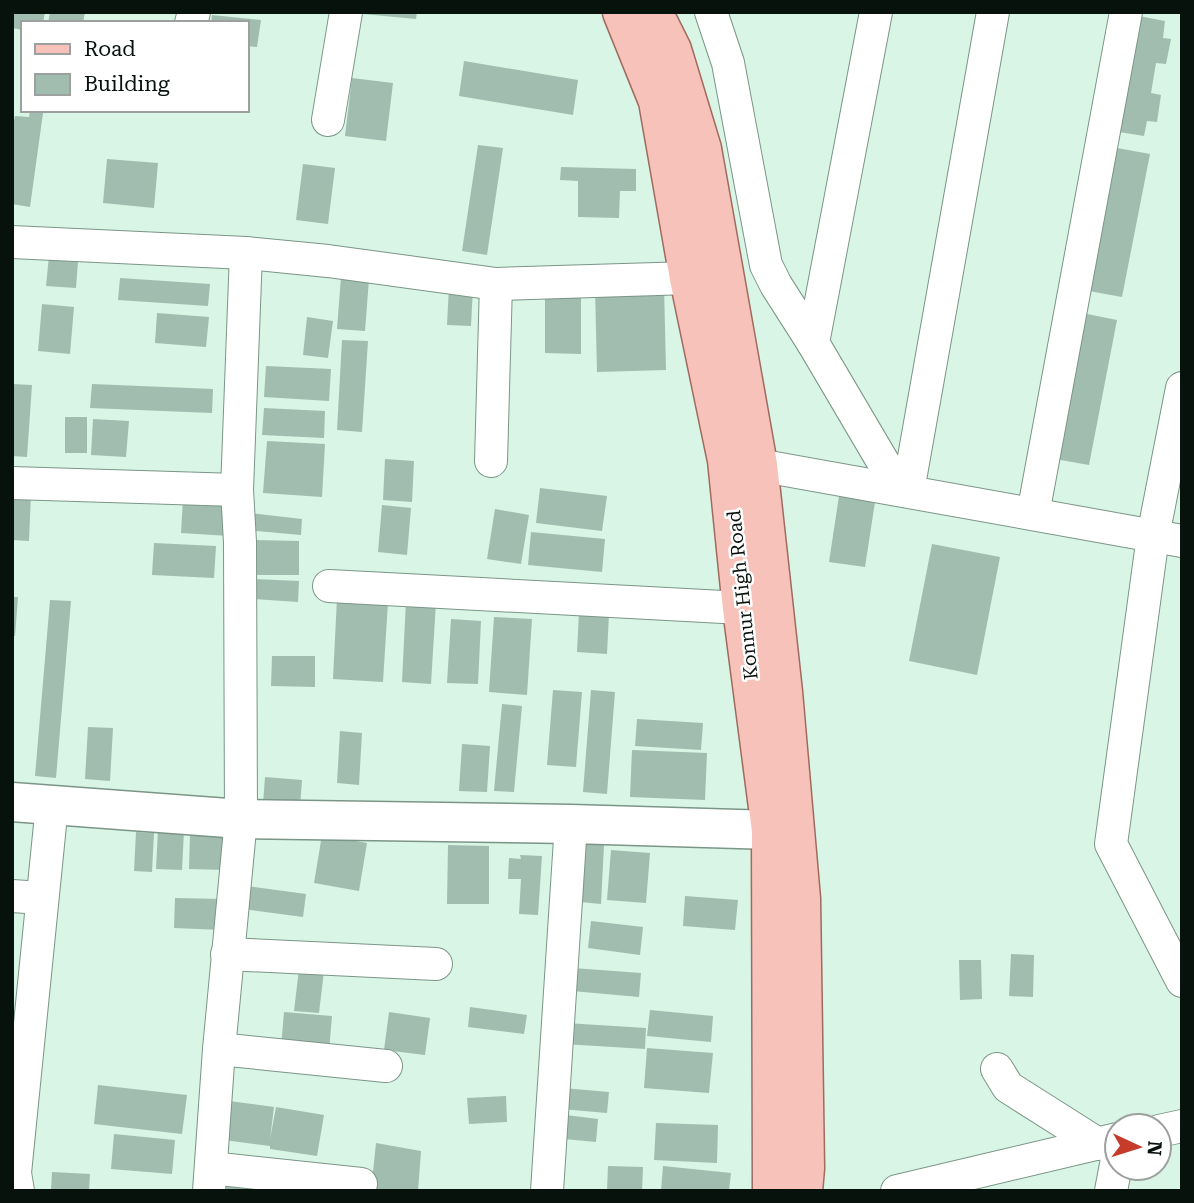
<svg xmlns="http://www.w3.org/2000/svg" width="1194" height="1203" viewBox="0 0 1194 1203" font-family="'Roboto Serif',serif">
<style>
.building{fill:#a1bdaf}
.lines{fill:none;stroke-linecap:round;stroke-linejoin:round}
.minor-casing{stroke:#7b9587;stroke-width:34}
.tertiary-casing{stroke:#7b9587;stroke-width:41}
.primary-casing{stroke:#a06a5f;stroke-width:41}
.minor{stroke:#fff;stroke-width:32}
.tertiary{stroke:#fff;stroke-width:38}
.primary{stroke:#f7c2b9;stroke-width:38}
.labels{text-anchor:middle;stroke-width:5;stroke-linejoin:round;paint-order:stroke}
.street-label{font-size:19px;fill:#08120d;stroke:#fff}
</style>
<rect width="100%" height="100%" fill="#d8f5e5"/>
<g class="building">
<polygon points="12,12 45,12 43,23 23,23 23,30 12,28"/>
<polygon points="50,12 85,12 83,23 48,23"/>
<polygon points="363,12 417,12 416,19 363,14"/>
<polygon points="212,15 261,20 257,47 247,46 247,23 211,23"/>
<polygon points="1139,16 1165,21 1163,38 1171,39 1166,64 1156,63 1151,93 1161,95 1157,122 1147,121 1144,136 1119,132"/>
<polygon points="464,61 578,80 573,115 459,96"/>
<polygon points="352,78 393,83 386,141 345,136"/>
<polygon points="30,111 43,113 30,207 12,204 12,130 15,116 29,117"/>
<polygon points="478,145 503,148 487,255 462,251"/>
<polygon points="1117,148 1150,154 1122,297 1089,291"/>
<polygon points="107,159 158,163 154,208 103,203"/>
<polygon points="303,164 335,168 328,224 296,220"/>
<polygon points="561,167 636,169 636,191 620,191 619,218 578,217 578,181 560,180"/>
<polygon points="50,246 79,249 76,288 46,286"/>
<polygon points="341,277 369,279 365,331 337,329"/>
<polygon points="120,278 210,284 208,306 118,300"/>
<polygon points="449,286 473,287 471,326 447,325"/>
<polygon points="664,286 666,370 597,372 595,287"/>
<polygon points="545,294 581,294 581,354 545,353"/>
<polygon points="42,304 74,307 70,354 38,351"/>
<polygon points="157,313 209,317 206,347 155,343"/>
<polygon points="1082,313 1117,320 1089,465 1055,459"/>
<polygon points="307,317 333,321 328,358 303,355"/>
<polygon points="342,340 368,341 362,432 337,430"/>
<polygon points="266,366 331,369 329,401 264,397"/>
<polygon points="12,384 32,385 27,457 12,456"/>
<polygon points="92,384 213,389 212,413 90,408"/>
<polygon points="264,408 325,411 324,438 262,435"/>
<rect x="65" y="417" width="22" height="36"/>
<polygon points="93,419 129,421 126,457 91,455"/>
<polygon points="267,441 325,444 322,497 263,493"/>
<polygon points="385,459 414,461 412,502 383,500"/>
<polygon points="540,488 607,496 602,531 536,523"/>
<polygon points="12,493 31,494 29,541 12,540"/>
<polygon points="839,496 875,502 865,567 829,562"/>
<polygon points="183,499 232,503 229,536 181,533"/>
<polygon points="382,505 411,508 407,555 378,552"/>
<polygon points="495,509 529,515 521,564 487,559"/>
<polygon points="249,513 302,519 301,535 247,530"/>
<polygon points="531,532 605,539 602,572 528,565"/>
<polygon points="251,540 299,541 299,575 251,575"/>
<polygon points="154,543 216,546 214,578 152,575"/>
<polygon points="932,544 1000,557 977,675 909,661"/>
<polygon points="254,579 299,581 298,602 253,599"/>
<polygon points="12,597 18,597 15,636 12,636"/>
<polygon points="337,598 388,602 383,682 333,679"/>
<polygon points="50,600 71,601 56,778 35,776"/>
<polygon points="406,600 436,602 431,684 402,682"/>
<polygon points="579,612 609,614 607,654 577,652"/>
<polygon points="494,617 532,619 527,695 489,692"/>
<polygon points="451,619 481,621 478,684 447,683"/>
<polygon points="272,656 315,656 315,687 271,686"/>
<polygon points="553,690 582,692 576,767 547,765"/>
<polygon points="591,690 615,692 607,794 583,792"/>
<polygon points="502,704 522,706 514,792 494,791"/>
<polygon points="637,719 703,723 701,750 635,746"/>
<polygon points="88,727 113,728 110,781 85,779"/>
<polygon points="340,731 362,733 359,785 337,783"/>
<polygon points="462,744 490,746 487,792 459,791"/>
<polygon points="632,750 707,753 705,800 630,797"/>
<polygon points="265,777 302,780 300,807 263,804"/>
<polygon points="158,829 184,831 182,870 156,869"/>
<polygon points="136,832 154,833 152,872 134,871"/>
<polygon points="190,834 228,836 226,870 189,869"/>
<polygon points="322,835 367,843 359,891 314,883"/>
<polygon points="584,844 604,845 601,904 580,902"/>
<polygon points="448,845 489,846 489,904 447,904"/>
<polygon points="611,850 650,853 646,903 607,900"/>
<polygon points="520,855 542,856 538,915 519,914 521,879 508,879 509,858 521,859"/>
<polygon points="247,886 306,894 303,917 243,909"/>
<polygon points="685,896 738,900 735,930 683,926"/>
<polygon points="175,898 223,899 222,930 174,928"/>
<polygon points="591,921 643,927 640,955 588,948"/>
<polygon points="1011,954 1034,955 1033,997 1009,996"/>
<polygon points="959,960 981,960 982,999 960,1000"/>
<polygon points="573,968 641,973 639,997 572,991"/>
<polygon points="299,969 324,971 319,1013 294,1011"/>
<polygon points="470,1007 527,1015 524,1034 468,1027"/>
<polygon points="650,1010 713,1016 711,1042 647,1036"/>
<polygon points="284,1012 332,1016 329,1051 281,1047"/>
<polygon points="389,1012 430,1018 425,1055 384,1050"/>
<polygon points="566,1023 646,1028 645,1049 564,1044"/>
<polygon points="647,1048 713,1053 709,1093 644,1088"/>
<polygon points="98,1085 187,1095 182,1134 94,1124"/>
<polygon points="563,1088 609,1092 607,1113 561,1109"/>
<polygon points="506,1096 507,1122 469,1124 467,1098"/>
<polygon points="229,1101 274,1107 270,1139 276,1107 324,1115 317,1156 270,1149 270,1146 224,1140"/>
<polygon points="566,1115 598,1119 596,1142 564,1139"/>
<polygon points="656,1123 718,1125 717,1163 654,1160"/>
<polygon points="114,1134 175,1140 172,1174 111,1169"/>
<polygon points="376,1143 421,1151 418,1191 371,1191"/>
<polygon points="608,1166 643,1167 642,1191 607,1191"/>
<polygon points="663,1166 731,1173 729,1191 661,1191"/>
<polygon points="52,1172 90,1174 89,1191 51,1191"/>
<polygon points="227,1176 274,1180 274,1191 226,1191"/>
</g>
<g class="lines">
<defs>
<g id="minor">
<polyline points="711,12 728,63 766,265 776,285 813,343"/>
<polyline points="876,12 813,343 899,489"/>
<polyline points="191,23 194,12"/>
<polyline points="328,120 346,12"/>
<polyline points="12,242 246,253 328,261 496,284 689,278"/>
<polyline points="1182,388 1153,536 1111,844 1182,981"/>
<polyline points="491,461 496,284"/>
<polyline points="758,465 1182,541"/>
<polyline points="12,483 237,490"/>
<polyline points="908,491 993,12"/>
<polyline points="1033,514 1126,12"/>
<polyline points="329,586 742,608"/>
<polyline points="12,896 41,898"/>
<polyline points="227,954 436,964"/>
<polyline points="219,1049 386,1066"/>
<polyline points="997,1069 1008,1087 1098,1144"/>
<polyline points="1159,1131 1182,1126"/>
<polyline points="211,1168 361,1184"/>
<polyline points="18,1191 15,1173 52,805"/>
<polyline points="209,1191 219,1049 241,819 240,542 237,490 246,253"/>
<polyline points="547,1191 571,824"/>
<polyline points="897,1191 1117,1139"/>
<polyline points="1111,1191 1117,1159"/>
</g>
<polyline id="tertiary" points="12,802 241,819 571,824 771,830"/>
<g id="primary">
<polyline points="622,12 658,101 689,278 727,460 742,608 771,830 772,1191"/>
<polyline points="653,12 672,50 702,149 758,465 783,692 801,899 805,1168 803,1191"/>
</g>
</defs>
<use href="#minor" class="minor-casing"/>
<use href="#tertiary" class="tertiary-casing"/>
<use href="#primary" class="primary-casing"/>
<use href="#minor" class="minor"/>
<use href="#tertiary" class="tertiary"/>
<use href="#primary" class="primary"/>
</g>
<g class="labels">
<g class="street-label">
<text transform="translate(742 595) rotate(-96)" y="7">Konnur High Road</text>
</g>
</g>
<rect width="1194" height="1203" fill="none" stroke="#08120d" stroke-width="28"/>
<rect x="21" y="21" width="228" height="91" fill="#ffffff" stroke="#9ca09e" stroke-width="2"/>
<rect x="35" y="44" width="35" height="10" fill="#f7c2b9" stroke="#9ca09e" stroke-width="2"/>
<text x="84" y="56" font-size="21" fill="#08120d">Road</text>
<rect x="35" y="74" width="35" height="21" fill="#a1bdaf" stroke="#9ca09e" stroke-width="2"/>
<text x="84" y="91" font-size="21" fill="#08120d">Building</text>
<g transform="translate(1138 1147) rotate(94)"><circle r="33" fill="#ffffff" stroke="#9ca09e" stroke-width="2"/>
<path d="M0-5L12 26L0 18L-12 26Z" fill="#c73b2a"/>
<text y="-10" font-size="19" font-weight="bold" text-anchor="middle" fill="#08120d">N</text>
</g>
</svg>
